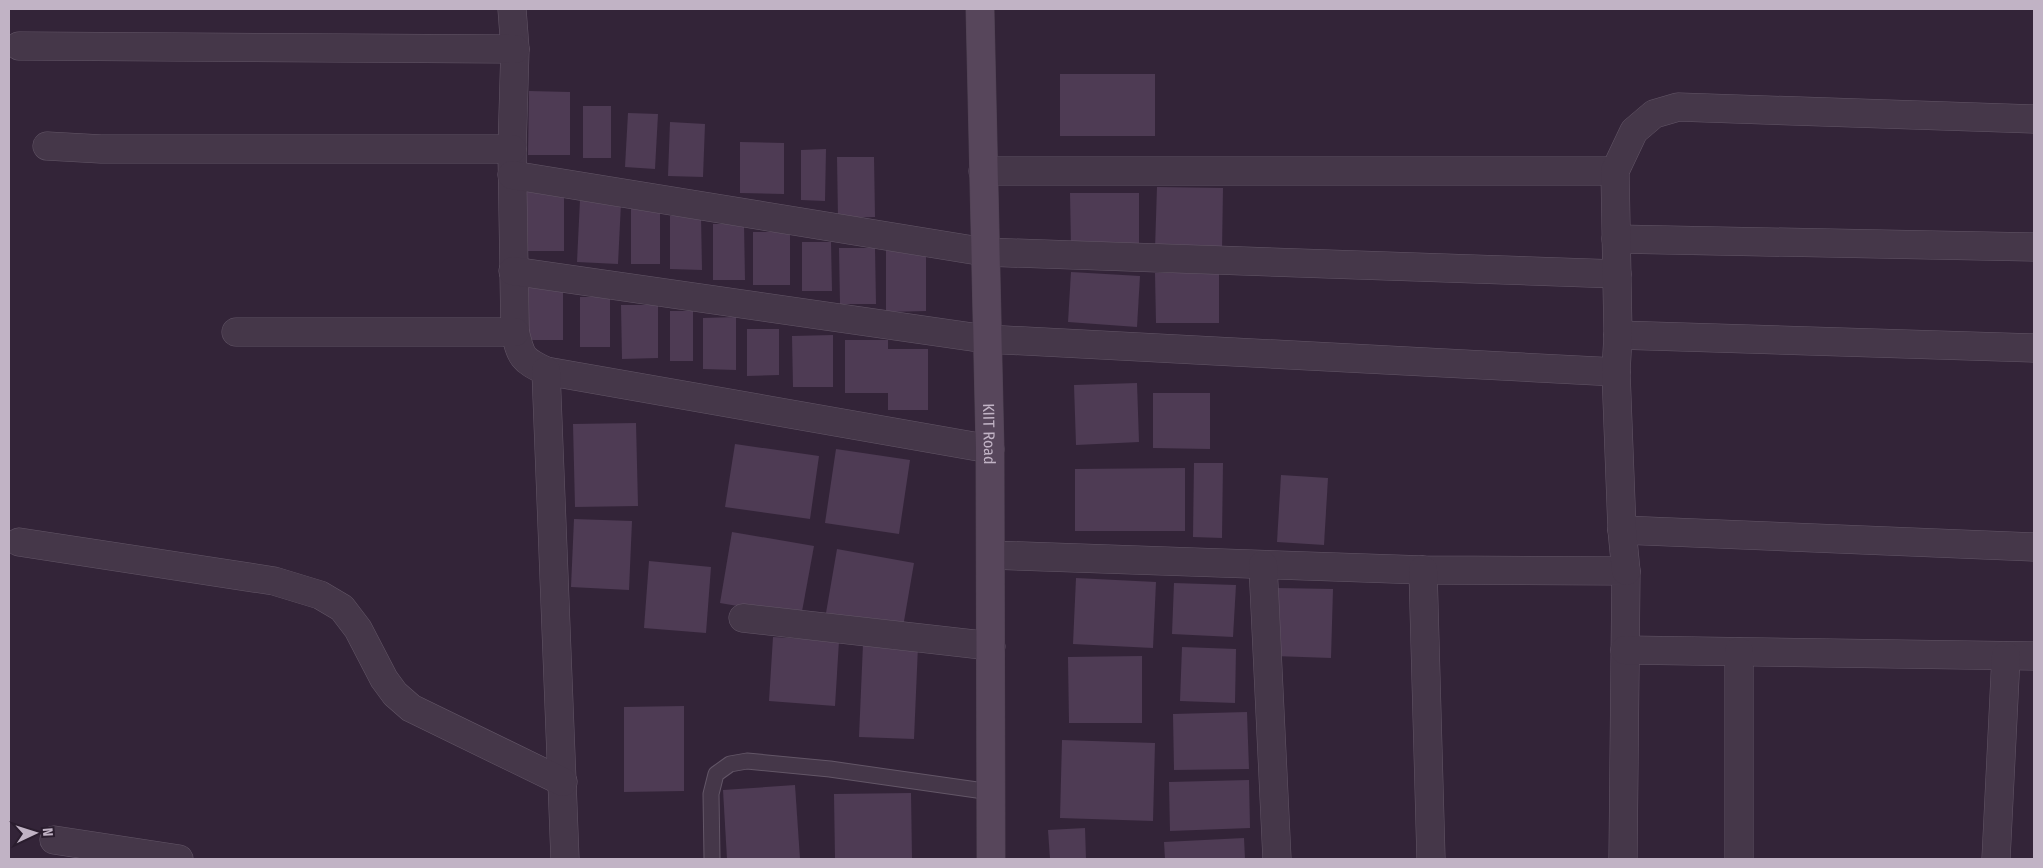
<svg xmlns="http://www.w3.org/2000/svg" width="2043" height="868" viewBox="0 0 2043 868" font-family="'Fira Sans Condensed',sans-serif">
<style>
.building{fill:#4e3b54}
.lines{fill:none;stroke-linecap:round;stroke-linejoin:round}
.service-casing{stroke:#635667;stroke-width:17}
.minor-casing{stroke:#635667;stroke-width:29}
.secondary-casing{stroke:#4e4152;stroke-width:29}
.service{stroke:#453749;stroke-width:15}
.minor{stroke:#453749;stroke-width:28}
.secondary{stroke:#57465b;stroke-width:28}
.labels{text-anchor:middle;stroke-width:4;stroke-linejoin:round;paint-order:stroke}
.street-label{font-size:16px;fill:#c1b3c5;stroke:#2a1d2e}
</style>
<rect width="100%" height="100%" fill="#332438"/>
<g class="building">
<rect x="1060" y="74" width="95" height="62"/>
<polygon points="529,91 570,92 570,155 528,155"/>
<rect x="583" y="106" width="28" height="52"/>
<polygon points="628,113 658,114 655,169 625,167"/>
<polygon points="670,122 705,124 703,177 668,176"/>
<polygon points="740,142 784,143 784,194 740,193"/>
<polygon points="826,149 825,201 801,200 801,150"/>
<polygon points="837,157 874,157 875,217 838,218"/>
<polygon points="1157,187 1223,188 1222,250 1155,249"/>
<polygon points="564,191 564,251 525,251 525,192"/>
<polygon points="1070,193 1139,193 1139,247 1071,248"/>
<polygon points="580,200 621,203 618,264 577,262"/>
<rect x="631" y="209" width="29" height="55"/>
<polygon points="670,216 701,216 702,270 670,269"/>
<polygon points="713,224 744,224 745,280 713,280"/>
<rect x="753" y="232" width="37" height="53"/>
<polygon points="802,242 831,242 832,291 802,291"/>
<polygon points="839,248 875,248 876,304 840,304"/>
<polygon points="926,248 926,311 886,312 886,249"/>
<polygon points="1071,272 1140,276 1137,327 1068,322"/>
<polygon points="1155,273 1219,273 1219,323 1156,323"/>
<rect x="524" y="286" width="39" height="54"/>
<rect x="580" y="297" width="30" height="50"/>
<polygon points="621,305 658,305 658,358 622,359"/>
<rect x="670" y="311" width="23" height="50"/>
<polygon points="736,317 736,370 703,369 703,318"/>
<polygon points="747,329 779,329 779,375 747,376"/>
<polygon points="833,335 833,387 793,387 792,336"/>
<polygon points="845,340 888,340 888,349 928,349 928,410 888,410 888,393 845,393"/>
<polygon points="1137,383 1139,442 1076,445 1074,385"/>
<polygon points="1153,393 1210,393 1210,449 1153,448"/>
<polygon points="636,423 638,506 575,507 573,424"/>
<polygon points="735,444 819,456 810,519 725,507"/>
<polygon points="836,449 910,460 899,534 825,523"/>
<polygon points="1194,463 1223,463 1222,538 1193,537"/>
<polygon points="1185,468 1185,531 1075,531 1075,469"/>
<polygon points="1281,475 1328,478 1324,545 1277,542"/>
<polygon points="574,519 632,521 629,590 571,587"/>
<polygon points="732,532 814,546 801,617 720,603"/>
<polygon points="837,549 914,563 903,627 826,613"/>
<polygon points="649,561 711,567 706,633 644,628"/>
<polygon points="1076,578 1156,582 1153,648 1073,644"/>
<polygon points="1174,583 1236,585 1233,637 1172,634"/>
<polygon points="1276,588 1333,589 1331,658 1274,656"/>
<polygon points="773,637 839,641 835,706 769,701"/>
<polygon points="863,644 918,646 914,739 859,737"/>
<polygon points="1182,647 1236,649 1235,703 1180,701"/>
<polygon points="1142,656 1142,723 1069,723 1068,657"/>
<polygon points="684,706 684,791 624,792 624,707"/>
<polygon points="1247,712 1249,769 1174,770 1173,714"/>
<polygon points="1062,740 1155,743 1153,821 1060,818"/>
<polygon points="1249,780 1250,828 1170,831 1169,782"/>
<polygon points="795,785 800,859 727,859 723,790"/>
<polygon points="911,793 912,859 835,859 834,794"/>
<polygon points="1085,828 1086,859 1050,859 1048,830"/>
<polygon points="1244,838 1245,859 1165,859 1164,842"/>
</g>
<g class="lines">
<defs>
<polyline id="service" points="712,859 711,794 716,774 730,764 747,761 830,769 991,792"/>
<g id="minor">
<path d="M 512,9 L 515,49 L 512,149 L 515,332 C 521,357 522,360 546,371 L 990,449"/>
<polyline points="19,46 515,49"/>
<polyline points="47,146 101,149 512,149"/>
<polyline points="983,171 1615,171"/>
<polyline points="512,175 985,252 1617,274"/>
<polyline points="1616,239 2034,247"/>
<polyline points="513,271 986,339 1616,372"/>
<polyline points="236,332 515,332"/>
<polyline points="1618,335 2034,348"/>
<polyline points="546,371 565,859"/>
<polyline points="1622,530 2034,547"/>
<polyline points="19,542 274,581 320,595 342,608 358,629 384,679 395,694 411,708 563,782"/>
<polyline points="991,555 1423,570 1626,571 1623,859"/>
<polyline points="1263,565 1277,859"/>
<polyline points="1423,570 1431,859"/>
<polyline points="1626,571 1622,530 1616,372 1618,335 1615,171 1634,131 1654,114 1678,107 2034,119"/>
<polyline points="743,618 991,646"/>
<polyline points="1625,650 2034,656"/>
<polyline points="54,840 179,859"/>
<polyline points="1739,859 1739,652"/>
<polyline points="1996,859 2006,656"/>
</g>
<g id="secondary">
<path id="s1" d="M 980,9 L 990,449 L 991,859"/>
</g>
</defs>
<use href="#service" class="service-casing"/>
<use href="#minor" class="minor-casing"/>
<use href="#secondary" class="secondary-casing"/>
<use href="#service" class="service"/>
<use href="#minor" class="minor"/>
<use href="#secondary" class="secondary"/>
</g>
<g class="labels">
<g class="street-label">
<text dy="6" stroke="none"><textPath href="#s1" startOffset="425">KIIT Road</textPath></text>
</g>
</g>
<rect width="2043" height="868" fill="none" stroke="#c1b3c5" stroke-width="20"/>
<g transform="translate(35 833) rotate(86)" stroke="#2a1d2e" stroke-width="4" paint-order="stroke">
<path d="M0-4L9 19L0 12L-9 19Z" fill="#c1b3c5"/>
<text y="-8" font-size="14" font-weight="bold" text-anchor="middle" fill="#c1b3c5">N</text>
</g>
</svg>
